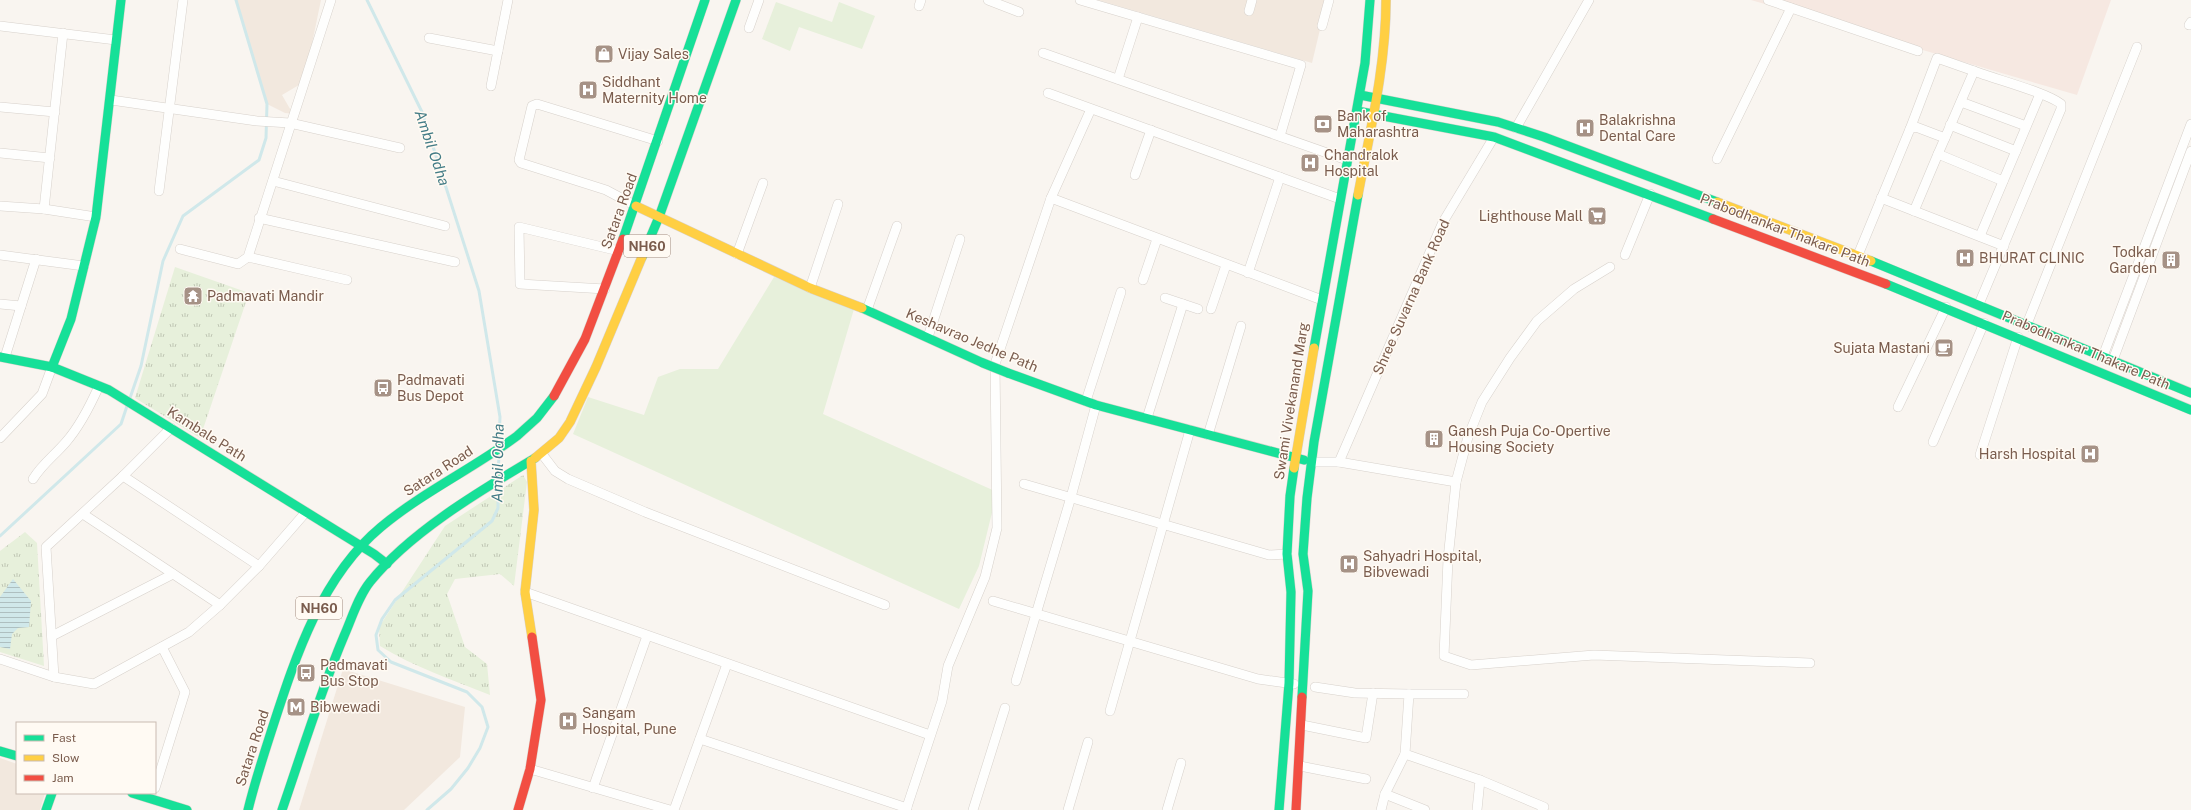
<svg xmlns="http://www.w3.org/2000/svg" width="2191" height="810" viewBox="0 0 2191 810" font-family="'Public Sans',sans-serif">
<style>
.residential{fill:#f2e8de}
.commercial{fill:#f6e8e1}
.green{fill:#e7f0db}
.park{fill:url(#park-tufts)}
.water{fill:url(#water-rules)}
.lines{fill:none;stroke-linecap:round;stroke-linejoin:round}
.stream{stroke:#d0e8ea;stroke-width:3}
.street-casing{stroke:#d7d1cb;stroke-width:10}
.fast-casing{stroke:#d9d2cb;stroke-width:10}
.slow-casing{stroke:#d9d2cb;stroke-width:10}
.jam-casing{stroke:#d9d2cb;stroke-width:10}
.street{stroke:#fefefd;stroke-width:9}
.fast{stroke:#16e098;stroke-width:9}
.slow{stroke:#ffcf43;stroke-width:9}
.jam{stroke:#f24e42;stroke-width:9}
.fast-bridge-casing{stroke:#d9d2cb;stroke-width:10;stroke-linecap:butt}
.fast-bridge{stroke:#16e098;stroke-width:9}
.labels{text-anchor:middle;stroke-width:3;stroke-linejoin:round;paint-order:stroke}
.shield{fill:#fffaf3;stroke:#a28b7f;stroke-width:1}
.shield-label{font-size:13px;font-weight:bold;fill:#7a5c4d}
.poi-label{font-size:14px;fill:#7a5c4d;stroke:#fffaf3;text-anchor:start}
.street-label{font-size:14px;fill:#7a5c4d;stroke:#fffaf3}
.water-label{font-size:15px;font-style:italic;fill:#437c86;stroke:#fffaf3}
</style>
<defs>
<pattern id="park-tufts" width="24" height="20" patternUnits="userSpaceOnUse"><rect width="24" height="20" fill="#e7f0db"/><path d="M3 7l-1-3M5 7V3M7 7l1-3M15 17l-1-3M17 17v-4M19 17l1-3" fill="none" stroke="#c0c6b4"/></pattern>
<pattern id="water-rules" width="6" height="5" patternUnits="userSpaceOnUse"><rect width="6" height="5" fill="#d0e8ea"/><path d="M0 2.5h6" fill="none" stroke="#aebfc0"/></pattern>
</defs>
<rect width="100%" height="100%" fill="#f9f5f0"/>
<g class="residential">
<polygon points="236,0 321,0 304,82 282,95 293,114 285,113 267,104"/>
<polygon points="1098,0 1327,0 1312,63"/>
<polygon points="343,669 465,707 460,757 404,810 299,810"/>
<polygon points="0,758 17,764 17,793 45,793 40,810 0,810"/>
</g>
<polygon class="commercial" points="1751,0 2111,0 2077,95"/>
<g class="green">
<polygon points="776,2 832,22 839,2 875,16 862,49 799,27 790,51 762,39"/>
<polygon points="774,277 854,309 823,414 997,492 979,566 959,609 573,434 588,397 644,415 658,377 680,369 718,369"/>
</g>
<g class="park">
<polygon points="175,267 249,293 200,438 135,398"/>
<path d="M 523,475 L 527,482 L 514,586 L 500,574 L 455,579 L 447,594 L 465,647 L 487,664 L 490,695 C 453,680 414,667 380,646 L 379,627 L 445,526 Z"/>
<polygon points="25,532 37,543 44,666 0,652 0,551"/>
</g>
<polygon class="water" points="13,579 31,601 29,627 18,628 12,634 10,649 0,647 0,597"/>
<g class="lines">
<g class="stream">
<polyline points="367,0 422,112 479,291 500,417 499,443"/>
<polyline points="130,398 141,366 163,261 183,216 259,160 266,138 267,104 236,0"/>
<polyline points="498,473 499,456"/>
<polyline points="0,536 121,424 127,406"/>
<polyline points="427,810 451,789 468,768 480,748 488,727 482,707 467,692 391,662 378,650 376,635 382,619 395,600 492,521 498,508 498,488"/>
</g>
<defs>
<g id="street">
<polyline points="988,0 1019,12"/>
<polyline points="1080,0 1301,65 1280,136"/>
<polyline points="1768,0 1918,51"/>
<polyline points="919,6 921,0"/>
<polyline points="1249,11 1252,0"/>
<polyline points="2191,22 2189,25 2191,25"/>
<polyline points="0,26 116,40"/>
<polyline points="1322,26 1329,0"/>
<polyline points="749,28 759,0"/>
<polyline points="429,38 498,51"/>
<polyline points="1043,53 1347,160"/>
<polyline points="1118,79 1138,17"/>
<polyline points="491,86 508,0"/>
<polyline points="1048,93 1340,199"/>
<polyline points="111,100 257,121 290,123 400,148"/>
<polyline points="1961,102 2026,126"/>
<polyline points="0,107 55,112"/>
<polyline points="1950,125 2016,151"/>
<polyline points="1516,128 1589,0"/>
<polyline points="1910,129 1937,58 1974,71"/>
<polyline points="1945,138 1938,154 2003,181"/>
<polyline points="0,153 50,158"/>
<polyline points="1717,159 1791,8"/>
<polyline points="1135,175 1151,130"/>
<polyline points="273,181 445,226"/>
<polyline points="159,191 183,0"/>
<polyline points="1051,198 1322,300"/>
<polyline points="1881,198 2004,246"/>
<polyline points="0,206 44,209 96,217"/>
<polyline points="636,206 606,190 521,163 519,160 532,106 537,104 658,141"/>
<polyline points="44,209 63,33"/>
<polyline points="1914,211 1938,154"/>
<polyline points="259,218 455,262"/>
<polyline points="1980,236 2040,94"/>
<polyline points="180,249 238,264 248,257 331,0"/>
<polyline points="737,254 763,183"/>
<polyline points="0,255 84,266"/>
<polyline points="1625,255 1650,194"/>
<path d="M 1858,255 L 1910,129 L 1916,127 L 1945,138 L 1974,71 C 1994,79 2046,92 2061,104 L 2061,109 L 1979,304"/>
<polyline points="248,257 347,280"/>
<polyline points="1248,273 1280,177"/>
<polyline points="1143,280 1157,239"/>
<polyline points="810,288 838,204"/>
<polyline points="605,289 520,284 519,227 619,251"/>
<polyline points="1165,298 1198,309"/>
<polyline points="0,304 21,306"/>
<polyline points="1211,309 1226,265"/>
<polyline points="867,310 897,226"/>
<polyline points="2027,324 2137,47"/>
<polyline points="928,337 960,239"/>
<polyline points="2103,356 2191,124"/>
<polyline points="5,357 36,259"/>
<polyline points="2113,360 2191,151"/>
<polyline points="1086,401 1121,292"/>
<polyline points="1898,407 1946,307"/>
<polyline points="1147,418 1183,304"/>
<polyline points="1208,435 1241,326"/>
<polyline points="0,438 42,394 52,367"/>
<polyline points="1933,442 1984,323"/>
<polyline points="542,454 555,471 568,479 645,512 885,605"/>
<polyline points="1980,455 2018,337"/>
<polyline points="1312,462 1339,462 1456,482 1468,437 1482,402 1510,358 1537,321 1574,289 1610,267"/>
<polyline points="1339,462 1443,222 1494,137"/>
<polyline points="123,476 171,428"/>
<path d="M 33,479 C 42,464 55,455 66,442 C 80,426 90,406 99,386"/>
<polyline points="1456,482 1448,559 1444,656 1471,665 1594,655 1810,663"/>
<polyline points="1024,484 1269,555 1287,554"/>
<polyline points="83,514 220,605"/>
<polyline points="525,592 930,735"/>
<polyline points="993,601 1258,679 1294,684"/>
<polyline points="52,636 173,574"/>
<polyline points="0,659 54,677 94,684 189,632 220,605 259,566 306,512"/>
<polyline points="54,677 46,547 123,476 259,566"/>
<polyline points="1016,681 1071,497 1096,405"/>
<polyline points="1315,687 1355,693 1409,694 1405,754 1480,780 1477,810"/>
<polyline points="1409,694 1464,694"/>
<polyline points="1110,711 1190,430"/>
<polyline points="1302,725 1366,738 1373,693"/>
<polyline points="700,739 907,808"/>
<polyline points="1300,766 1366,779"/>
<polyline points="530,769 670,810"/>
<polyline points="1480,780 1544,807 1542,810"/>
<polyline points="155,788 185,692 162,647"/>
<polyline points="593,788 647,636"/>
<polyline points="1385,794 1425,810"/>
<polyline points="674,810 727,664"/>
<polyline points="906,810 942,701 948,666 985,577 997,528 995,364 1051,198 1091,109"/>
<polyline points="973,810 1005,708"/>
<polyline points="1068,810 1088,742"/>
<polyline points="1167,810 1181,763"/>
<polyline points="1381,810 1385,794 1405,754"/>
</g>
<g id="fast">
<polyline points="1360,95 1498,122 1544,137 1717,202"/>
<polyline points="1357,111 1494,137 1713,219"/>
<polyline points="623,239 705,0"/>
<polyline points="642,257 659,217 736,0"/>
<polyline points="1871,261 2191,393"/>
<polyline points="1886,284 2191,410"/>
<polyline points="862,308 983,363"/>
<polyline points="1314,348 1365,63 1370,0"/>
<polyline points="0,357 52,367 109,390 374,554 387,564"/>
<polyline points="52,367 71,319 96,217 121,0"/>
<polyline points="1008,373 1096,405 1304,460"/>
<polyline points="1302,697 1308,591 1303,554 1307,498 1314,442 1358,195"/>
<polyline points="0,751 17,756"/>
<polyline points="132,793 187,810"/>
<polyline points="46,810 52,793"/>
<path d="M 248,810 C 255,781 264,754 273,726 C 296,655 322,576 381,527 C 423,492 474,468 517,436 L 537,418 L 554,396"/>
<path d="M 282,810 C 302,752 320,693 344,636 C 352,618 358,597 370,582 C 410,532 480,491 535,458"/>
<polyline points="1279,810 1289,683 1291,592 1287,554 1290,496 1294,468"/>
</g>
<g id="slow">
<path d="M 1358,195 C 1370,131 1386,66 1386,0"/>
<polyline points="1717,202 1871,261"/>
<polyline points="636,206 810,288 862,308"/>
<polyline points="535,458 559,438 570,422 596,367 642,257"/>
<polyline points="531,461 534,510 525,592 532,637"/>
<polyline points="1294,468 1314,348"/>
</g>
<g id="jam">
<polyline points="1713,219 1886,284"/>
<polyline points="554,396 585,339 623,239"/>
<polyline points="518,810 530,769 541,700 532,637"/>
<polyline points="1296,810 1302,697"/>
</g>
</defs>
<use href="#street" class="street-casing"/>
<use href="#fast" class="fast-casing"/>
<use href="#slow" class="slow-casing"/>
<use href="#jam" class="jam-casing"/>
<use href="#street" class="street"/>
<use href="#fast" class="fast"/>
<use href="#slow" class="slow"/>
<use href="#jam" class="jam"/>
<defs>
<polyline id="fast-bridge" points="983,363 1008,373"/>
</defs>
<use href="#fast-bridge" class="fast-bridge-casing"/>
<use href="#fast-bridge" class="fast-bridge"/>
</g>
<defs>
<symbol id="shop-square" viewBox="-11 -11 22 22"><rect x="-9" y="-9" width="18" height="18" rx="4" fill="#a69286" stroke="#fffaf3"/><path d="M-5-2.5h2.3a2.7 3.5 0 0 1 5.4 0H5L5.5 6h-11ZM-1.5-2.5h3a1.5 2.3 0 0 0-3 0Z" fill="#fff"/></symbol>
<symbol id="hospital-square" viewBox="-11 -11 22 22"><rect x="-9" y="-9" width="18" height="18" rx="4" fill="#a69286" stroke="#fffaf3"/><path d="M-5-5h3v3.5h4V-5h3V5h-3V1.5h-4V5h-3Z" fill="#fff"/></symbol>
<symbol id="bank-square" viewBox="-11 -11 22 22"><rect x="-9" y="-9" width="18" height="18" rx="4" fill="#a69286" stroke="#fffaf3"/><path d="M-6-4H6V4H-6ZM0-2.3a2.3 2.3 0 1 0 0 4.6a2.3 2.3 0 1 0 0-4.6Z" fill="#fff"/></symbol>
<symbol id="supermarket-square" viewBox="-11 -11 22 22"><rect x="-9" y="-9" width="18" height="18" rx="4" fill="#a69286" stroke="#fffaf3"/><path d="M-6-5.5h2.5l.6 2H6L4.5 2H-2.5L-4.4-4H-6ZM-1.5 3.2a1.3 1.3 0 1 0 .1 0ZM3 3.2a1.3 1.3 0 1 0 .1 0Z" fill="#fff"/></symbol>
<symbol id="building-square" viewBox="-11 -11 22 22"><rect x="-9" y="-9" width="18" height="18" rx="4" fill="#a69286" stroke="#fffaf3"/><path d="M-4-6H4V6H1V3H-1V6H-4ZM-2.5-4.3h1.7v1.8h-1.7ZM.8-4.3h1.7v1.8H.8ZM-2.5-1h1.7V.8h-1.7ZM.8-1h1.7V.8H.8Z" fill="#fff"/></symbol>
<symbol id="temple-square" viewBox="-11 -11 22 22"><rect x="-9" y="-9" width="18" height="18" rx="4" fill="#a69286" stroke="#fffaf3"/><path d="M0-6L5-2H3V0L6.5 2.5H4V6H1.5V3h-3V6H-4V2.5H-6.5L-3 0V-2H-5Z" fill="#fff"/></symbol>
<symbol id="cafe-square" viewBox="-11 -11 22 22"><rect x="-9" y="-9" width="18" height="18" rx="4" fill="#a69286" stroke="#fffaf3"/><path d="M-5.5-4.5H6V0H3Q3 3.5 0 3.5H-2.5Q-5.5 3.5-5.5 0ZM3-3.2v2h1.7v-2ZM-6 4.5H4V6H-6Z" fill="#fff"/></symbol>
<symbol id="bus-square" viewBox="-11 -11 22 22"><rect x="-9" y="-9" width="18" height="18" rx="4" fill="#a69286" stroke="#fffaf3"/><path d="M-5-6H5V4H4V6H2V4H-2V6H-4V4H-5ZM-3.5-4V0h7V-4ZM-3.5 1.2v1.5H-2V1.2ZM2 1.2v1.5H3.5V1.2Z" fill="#fff"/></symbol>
<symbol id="metro-square" viewBox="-11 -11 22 22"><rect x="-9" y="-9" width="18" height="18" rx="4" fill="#a69286" stroke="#fffaf3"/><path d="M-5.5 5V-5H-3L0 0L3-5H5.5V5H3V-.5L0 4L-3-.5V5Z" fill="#fff"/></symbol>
</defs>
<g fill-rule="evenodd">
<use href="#shop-square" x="593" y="43" width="22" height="22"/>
<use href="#hospital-square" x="577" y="79" width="22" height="22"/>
<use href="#bank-square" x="1312" y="113" width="22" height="22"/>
<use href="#hospital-square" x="1574" y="117" width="22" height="22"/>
<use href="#hospital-square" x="1299" y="152" width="22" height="22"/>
<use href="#supermarket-square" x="1586" y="205" width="22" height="22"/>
<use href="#hospital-square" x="1954" y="247" width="22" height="22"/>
<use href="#building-square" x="2160" y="249" width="22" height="22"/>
<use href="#temple-square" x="182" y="285" width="22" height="22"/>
<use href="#cafe-square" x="1933" y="337" width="22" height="22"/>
<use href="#bus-square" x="372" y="377" width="22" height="22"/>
<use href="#building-square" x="1423" y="428" width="22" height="22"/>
<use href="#hospital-square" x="2079" y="443" width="22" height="22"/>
<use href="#hospital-square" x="1338" y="553" width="22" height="22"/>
<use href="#bus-square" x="295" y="662" width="22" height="22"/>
<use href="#metro-square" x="285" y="696" width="22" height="22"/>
<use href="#hospital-square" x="557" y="710" width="22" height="22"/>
</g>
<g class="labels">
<g class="shield">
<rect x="624" y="235" width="46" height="22" rx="3"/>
<rect x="296" y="597" width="46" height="22" rx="3"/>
</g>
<g class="shield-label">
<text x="647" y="251">NH60</text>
<text x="319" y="613">NH60</text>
</g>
<g class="poi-label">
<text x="618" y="59">Vijay Sales</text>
<text x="602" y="87">Siddhant<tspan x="602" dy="16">Maternity Home</tspan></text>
<text x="1337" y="121">Bank of<tspan x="1337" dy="16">Maharashtra</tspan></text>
<text x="1599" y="125">Balakrishna<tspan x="1599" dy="16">Dental Care</tspan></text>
<text x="1324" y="160">Chandralok<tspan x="1324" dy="16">Hospital</tspan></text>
<text x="1583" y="221" text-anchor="end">Lighthouse Mall</text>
<text x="2157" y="257" text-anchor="end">Todkar<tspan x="2157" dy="16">Garden</tspan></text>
<text x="1979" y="263">BHURAT CLINIC</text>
<text x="207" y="301">Padmavati Mandir</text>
<text x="1930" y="353" text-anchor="end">Sujata Mastani</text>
<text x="397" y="385">Padmavati<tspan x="397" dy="16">Bus Depot</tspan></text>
<text x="1448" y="436">Ganesh Puja Co-Opertive<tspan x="1448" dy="16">Housing Society</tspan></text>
<text x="2076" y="459" text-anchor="end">Harsh Hospital</text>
<text x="1363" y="561">Sahyadri Hospital,<tspan x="1363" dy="16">Bibvewadi</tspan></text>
<text x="320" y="670">Padmavati<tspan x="320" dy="16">Bus Stop</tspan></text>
<text x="310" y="712">Bibwewadi</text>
<text x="582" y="718">Sangam<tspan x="582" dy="16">Hospital, Pune</tspan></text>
</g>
<g class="street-label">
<text transform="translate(619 211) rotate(-70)" y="5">Satara Road</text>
<text transform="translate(1785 230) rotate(21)" y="5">Prabodhankar Thakare Path</text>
<text transform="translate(1411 297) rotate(-66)" y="5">Shree Suvarna Bank Road</text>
<text transform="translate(972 340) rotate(23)" y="5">Keshavrao Jedhe Path</text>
<text transform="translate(2086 350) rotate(23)" y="5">Prabodhankar Thakare Path</text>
<text transform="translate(1291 401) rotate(-81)" y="5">Swami Vivekanand Marg</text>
<text transform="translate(207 434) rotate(32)" y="5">Kambale Path</text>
<text transform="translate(438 471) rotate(-33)" y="5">Satara Road</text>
<text transform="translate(252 748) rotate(-72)" y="5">Satara Road</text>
</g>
<g class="water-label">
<text transform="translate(432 148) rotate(71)" y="5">Ambil Odha</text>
<text transform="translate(498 463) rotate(-89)" y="5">Ambil Odha</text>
</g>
</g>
<rect x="16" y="722" width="140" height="72" fill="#fffaf3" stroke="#cabbb1"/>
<rect x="24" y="735" width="20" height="6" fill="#16e098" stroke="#cabbb1"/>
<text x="52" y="742" font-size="12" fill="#7a5c4d">Fast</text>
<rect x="24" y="755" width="20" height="6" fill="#ffcf43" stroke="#cabbb1"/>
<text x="52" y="762" font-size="12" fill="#7a5c4d">Slow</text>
<rect x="24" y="775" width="20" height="6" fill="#f24e42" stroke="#cabbb1"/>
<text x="52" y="782" font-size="12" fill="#7a5c4d">Jam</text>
</svg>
